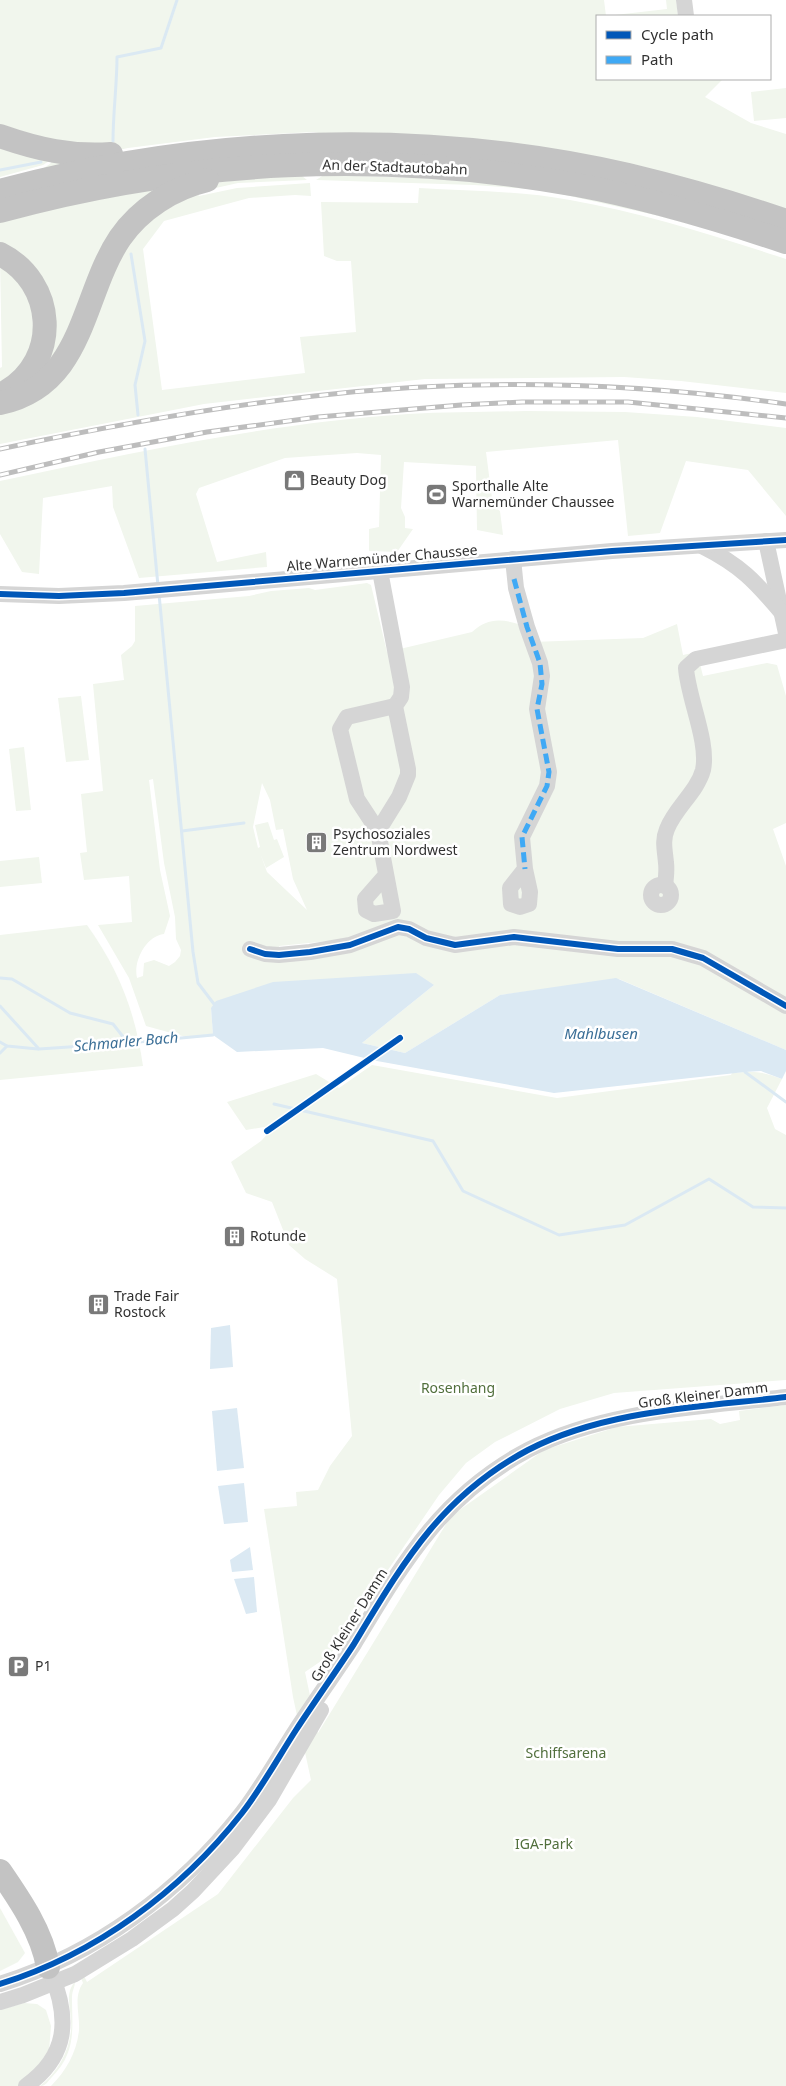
<svg xmlns="http://www.w3.org/2000/svg" width="786" height="2086" viewBox="0 0 786 2086" font-family="'Noto Sans',sans-serif">
<style>
.green{fill:#f1f6ed;fill-rule:evenodd}
.water{fill:#dbe9f3}
.lines{fill:none;stroke-linecap:round;stroke-linejoin:round}
.stream{stroke:#dbe9f3;stroke-width:3}
.minor{stroke:#d5d5d5;stroke-width:16}
.highway{stroke:#c3c3c3;stroke-width:24}
.rail-casing{stroke:#bdbdbd;stroke-width:5}
.rail{stroke:#fff;stroke-width:3;stroke-dasharray:9;stroke-linecap:butt}
.quiet{stroke:#3fa9f5;stroke-width:5;stroke-dasharray:10 5;stroke-linecap:butt}
.cycleway-casing{stroke:#fff;stroke-width:9}
.cycleway{stroke:#0057b8;stroke-width:6}
.labels{text-anchor:middle;stroke-width:5;stroke-linejoin:round;paint-order:stroke}
.street-label{font-size:14px;fill:#313131;stroke:#fff}
.poi-label{font-size:14px;fill:#313131;stroke:#fff;text-anchor:start}
.park-label{font-size:14px;fill:#516f3c;stroke:#fff}
.water-label{font-size:15px;font-style:italic;fill:#3b6f97;stroke:#fff}
</style>
<rect width="100%" height="100%" fill="#fff"/>
<g class="green">
<polygon points="0,0 604,0 606,16 667,9 666,0 676,0 678,16 597,16 597,79 723,79 705,97 751,123 786,134 786,212 313,132 215,137 128,148 95,155 69,166 42,169 50,164 56,153 0,136"/>
<polygon points="786,88 786,118 754,121 751,92"/>
<polygon points="0,141 49,161 43,165 0,177"/>
<polygon points="324,175 512,181 567,190 710,230 655,215 543,190 474,185 316,180"/>
<path d="M 302,176 L 307,180 L 238,183 L 198,192 L 199,196 L 237,188 L 310,183 L 311,196 L 295,195 L 249,198 L 164,221 L 143,249 L 162,390 L 305,373 L 300,337 L 356,332 L 351,261 L 337,261 L 324,256 L 321,202 L 418,203 L 419,188 C 470,191 521,191 570,200 C 643,213 716,236 786,259 L 786,393 L 681,381 L 624,377 L 425,379 L 204,404 L 0,444 L 0,407 L 30,395 L 134,228 L 214,183 L 255,178 Z"/>
<polygon points="171,181 156,195 47,371 52,330 0,248 0,217"/>
<polygon points="0,260 30,288 35,349 0,390 0,368 2,367"/>
<path d="M 526,411 L 625,412 L 697,417 L 786,428 L 786,516 L 748,470 L 686,461 L 660,533 L 628,536 L 618,440 L 486,452 L 493,506 L 500,511 L 503,535 L 477,530 L 476,466 L 404,462 L 401,508 L 405,517 L 405,528 L 413,529 L 397,552 L 369,551 L 369,529 L 379,527 L 381,455 L 357,453 L 285,458 L 199,488 L 196,494 L 217,562 L 266,552 L 267,567 L 139,578 L 113,507 L 112,486 L 43,498 L 39,574 L 22,572 L 0,534 L 0,481 C 135,452 270,423 408,414 C 447,412 487,412 526,411 Z"/>
<path d="M 367,583 L 371,585 L 387,652 L 472,632 C 489,616 505,619 527,627 L 532,642 L 643,638 L 677,624 L 683,655 L 697,652 L 703,676 L 767,663 L 777,665 L 786,696 L 786,823 L 773,829 L 786,866 L 786,1050 L 619,979 L 500,995 L 405,1053 L 362,1043 L 434,985 L 211,1008 L 213,1035 L 186,1037 L 146,1026 L 129,978 L 98,925 L 132,922 L 129,876 L 84,880 L 80,853 L 87,852 L 81,794 L 103,791 L 93,684 L 124,680 L 121,655 L 132,646 L 135,641 L 135,606 L 249,596 L 271,591 L 309,588 L 315,590 ZM 153,779 L 164,863 L 175,917 L 176,939 L 181,950 L 180,956 L 175,962 L 169,966 L 154,960 L 144,963 L 143,976 L 137,978 C 133,961 146,936 164,934 L 170,916 L 160,870 L 149,780 ZM 262,783 L 270,800 L 276,830 L 283,829 L 293,879 L 307,910 L 267,872 L 260,853 L 266,868 L 284,857 L 277,839 L 274,840 L 268,822 L 255,825 L 260,847 L 258,848 L 253,827 ZM 349,939 L 279,960 L 279,946 Z"/>
<polygon points="81,696 89,760 66,762 58,698"/>
<polygon points="24,747 31,810 16,811 9,749"/>
<polygon points="39,857 42,883 0,887 0,861"/>
<path d="M 87,925 C 119,970 135,1011 143,1066 L 0,1080 L 0,935 Z"/>
<path d="M 372,1065 L 557,1098 L 731,1075 L 732,1073 C 754,1071 761,1071 782,1079 L 767,1108 L 775,1129 L 786,1135 L 786,1380 L 614,1393 L 560,1409 L 495,1442 L 466,1463 L 439,1495 L 330,1655 L 305,1672 L 318,1733 L 451,1516 L 544,1450 L 617,1427 L 711,1419 L 720,1424 L 740,1420 L 739,1411 L 786,1405 L 786,2086 L 51,2086 C 66,2071 77,2052 79,2030 C 80,2014 73,1997 83,1983 L 81,1978 L 84,1976 L 87,1982 L 218,1894 L 293,1798 L 311,1780 L 293,1697 L 264,1509 L 297,1506 L 296,1492 L 318,1490 L 330,1466 L 352,1436 L 337,1279 L 305,1259 L 289,1245 L 272,1202 L 246,1193 L 231,1162 L 261,1141 L 276,1125 L 246,1130 L 227,1102 L 316,1074 L 339,1088 Z"/>
<polygon points="0,1908 25,1953 18,1962 0,1971"/>
<path d="M 75,1982 C 75,1987 72,1991 72,1996 C 72,2029 77,2051 52,2077 C 48,2081 46,2086 40,2086 C 58,2072 69,2052 71,2030 C 73,2014 63,1994 75,1982 Z"/>
<polygon points="24,2003 37,2004 46,2010 51,2026 49,2051 27,2080 18,2086 0,2086 0,2010"/>
</g>
<g class="water">
<polygon points="416,973 434,985 362,1043 405,1053 500,995 616,978 786,1050 786,1071 782,1079 761,1071 745,1072 554,1093 377,1061 323,1048 237,1052 213,1035 211,1008 216,1001 273,982"/>
<polygon points="230,1325 233,1367 210,1369 211,1328"/>
<polygon points="237,1408 244,1468 217,1471 212,1411"/>
<polygon points="244,1483 248,1522 224,1524 218,1486"/>
<polygon points="250,1547 253,1570 232,1572 230,1560"/>
<polygon points="254,1577 257,1612 246,1614 234,1579"/>
</g>
<g class="lines">
<g class="stream">
<path d="M 113,141 C 113,112 117,85 117,57 L 161,48 L 177,0"/>
<polyline points="0,170 41,162"/>
<polyline points="131,254 145,341 135,385 138,415"/>
<polyline points="145,449 158,586"/>
<polyline points="159,594 193,952 198,983 214,1004"/>
<polyline points="182,831 244,823"/>
<polyline points="0,978 12,979 70,1013 113,1024 128,1043"/>
<polyline points="0,1006 39,1049 128,1043 213,1035"/>
<polyline points="0,1042 7,1046 38,1049"/>
<polyline points="0,1053 7,1046"/>
<polyline points="745,1072 786,1102"/>
<polyline points="274,1104 433,1141 463,1191 559,1235 625,1225 709,1179 753,1207 786,1208"/>
</g>
<g class="minor">
<polyline points="684,0 686,16"/>
<polyline points="766,541 786,633"/>
<path d="M 702,546 C 740,565 755,581 782,613"/>
<polyline points="513,559 516,588 527,627 540,663 542,676 537,709 549,772 547,786 522,837 525,869 530,892 529,904 520,907 511,904 510,888 525,869"/>
<polyline points="380,571 402,687 401,697 395,706 408,769 408,775 399,797 378,831 393,911 374,914 366,910 365,899 386,875"/>
<polyline points="0,594 59,596 124,593 612,551 786,540"/>
<polyline points="378,831 357,799 340,729 347,717 395,706"/>
<circle cx="661" cy="895" r="10"/>
<path d="M 665,886 C 666,878 667,870 666,863 C 665,850 662,841 667,829 C 675,808 697,792 703,770 C 709,742 688,698 686,668 L 696,659 L 786,640"/>
<polyline points="250,949 265,954 279,955 310,952 350,945 398,927 409,929 426,938 455,945 514,937 618,949 672,949 703,958 786,1006"/>
<path d="M 0,1984 C 96,1954 180,1892 242,1813 C 262,1787 278,1758 296,1730 C 315,1701 335,1673 354,1644 C 403,1563 441,1496 528,1450 C 605,1410 701,1407 786,1397"/>
<polyline points="0,2002 23,1995 75,1974 132,1939 173,1909 193,1891 233,1848 269,1800 321,1710"/>
<path d="M 26,2086 C 68,2056 70,2019 51,1973"/>
</g>
<g class="highway">
<path d="M 0,136 C 37,149 72,157 111,154"/>
<path d="M 0,191 C 204,136 421,128 628,175 C 682,188 734,203 786,221"/>
<path d="M 0,211 C 188,159 385,150 577,185 C 648,198 717,219 786,242"/>
<path d="M 0,254 C 56,282 61,360 6,392"/>
<path d="M 0,403 C 85,385 81,296 120,238 C 140,209 173,188 207,180"/>
<path d="M 0,1871 C 20,1900 42,1932 48,1967"/>
</g>
<defs>
<g id="rail">
<path d="M 0,449 C 104,427 208,408 314,396 C 470,378 631,382 786,404"/>
<polyline points="0,475 99,452 207,432 318,417 461,405 522,402 628,402 786,418"/>
</g>
</defs>
<use href="#rail" class="rail-casing"/>
<use href="#rail" class="rail"/>
<polyline class="quiet" points="514,579 527,627 540,663 542,684 537,709 549,772 547,786 522,837 525,869"/>
<defs>
<g id="cycleway">
<polyline points="0,594 59,596 124,593 612,551 786,540"/>
<polyline points="250,949 265,954 279,955 310,952 350,945 398,927 409,929 426,938 455,945 514,937 618,949 672,949 703,958 786,1006"/>
<polyline points="267,1131 400,1038"/>
<path d="M 0,1984 C 96,1954 180,1892 242,1813 C 262,1787 278,1758 296,1730 C 315,1701 335,1673 354,1644 C 403,1563 441,1496 528,1450 C 605,1410 701,1407 786,1397"/>
</g>
</defs>
<use href="#cycleway" class="cycleway-casing"/>
<use href="#cycleway" class="cycleway"/>
</g>
<defs>
<symbol id="shop-square" viewBox="-11 -11 22 22"><rect x="-9" y="-9" width="18" height="18" rx="4" fill="#797979" stroke="#fff"/><path d="M-5-2.5h2.3a2.7 3.5 0 0 1 5.4 0H5L5.5 6h-11ZM-1.5-2.5h3a1.5 2.3 0 0 0-3 0Z" fill="#fff"/></symbol>
<symbol id="stadium-square" viewBox="-11 -11 22 22"><rect x="-9" y="-9" width="18" height="18" rx="4" fill="#797979" stroke="#fff"/><path d="M0-5a6.5 5 0 1 0 0 10a6.5 5 0 1 0 0-10ZM-3.5-1.8h7v3.6h-7Z" fill="#fff"/></symbol>
<symbol id="building-square" viewBox="-11 -11 22 22"><rect x="-9" y="-9" width="18" height="18" rx="4" fill="#797979" stroke="#fff"/><path d="M-4-6H4V6H1V3H-1V6H-4ZM-2.5-4.3h1.7v1.8h-1.7ZM.8-4.3h1.7v1.8H.8ZM-2.5-1h1.7V.8h-1.7ZM.8-1h1.7V.8H.8Z" fill="#fff"/></symbol>
<symbol id="parking-square" viewBox="-11 -11 22 22"><rect x="-9" y="-9" width="18" height="18" rx="4" fill="#797979" stroke="#fff"/><path d="M-3.5-5.5H1a3.5 3.5 0 0 1 0 7H-1V5.5H-3.5ZM-1-3.4V-.6H.8a1.4 1.4 0 0 0 0-2.8Z" fill="#fff"/></symbol>
</defs>
<g fill-rule="evenodd">
<use href="#shop-square" x="282" y="468" width="25" height="25"/>
<use href="#stadium-square" x="424" y="482" width="25" height="25"/>
<use href="#building-square" x="304" y="830" width="25" height="25"/>
<use href="#building-square" x="222" y="1224" width="25" height="25"/>
<use href="#building-square" x="86" y="1292" width="25" height="25"/>
<use href="#parking-square" x="6" y="1654" width="25" height="25"/>
</g>
<g class="labels">
<g class="street-label">
<text transform="translate(395 167) rotate(2)" y="5">An der Stadtautobahn</text>
<text transform="translate(382 558) rotate(-5)" y="5">Alte Warnemünder Chaussee</text>
<text transform="translate(703 1395) rotate(-7)" y="5">Groß Kleiner Damm</text>
<text transform="translate(349 1625) rotate(-58)" y="5">Groß Kleiner Damm</text>
</g>
<g class="poi-label">
<text x="310" y="485">Beauty Dog</text>
<text x="452" y="491">Sporthalle Alte<tspan x="452" dy="16">Warnemünder Chaussee</tspan></text>
<text x="333" y="839">Psychosoziales<tspan x="333" dy="16">Zentrum Nordwest</tspan></text>
<text x="250" y="1241">Rotunde</text>
<text x="114" y="1301">Trade Fair<tspan x="114" dy="16">Rostock</tspan></text>
<text x="35" y="1671">P1</text>
</g>
<g class="park-label">
<text x="458" y="1393">Rosenhang</text>
<text x="566" y="1758">Schiffsarena</text>
<text x="544" y="1849">IGA-Park</text>
</g>
<g class="water-label">
<text x="601" y="1039">Mahlbusen</text>
<text transform="translate(126 1042) rotate(-5)" y="5">Schmarler Bach</text>
</g>
</g>
<rect x="596" y="15" width="175" height="65" fill="#ffffff" stroke="#adadad"/>
<rect x="606" y="31" width="25" height="8" fill="#0057b8" stroke="#adadad"/>
<text x="641" y="40" font-size="15" fill="#313131">Cycle path</text>
<rect x="606" y="56" width="25" height="8" fill="#3fa9f5" stroke="#adadad"/>
<text x="641" y="65" font-size="15" fill="#313131">Path</text>
</svg>
